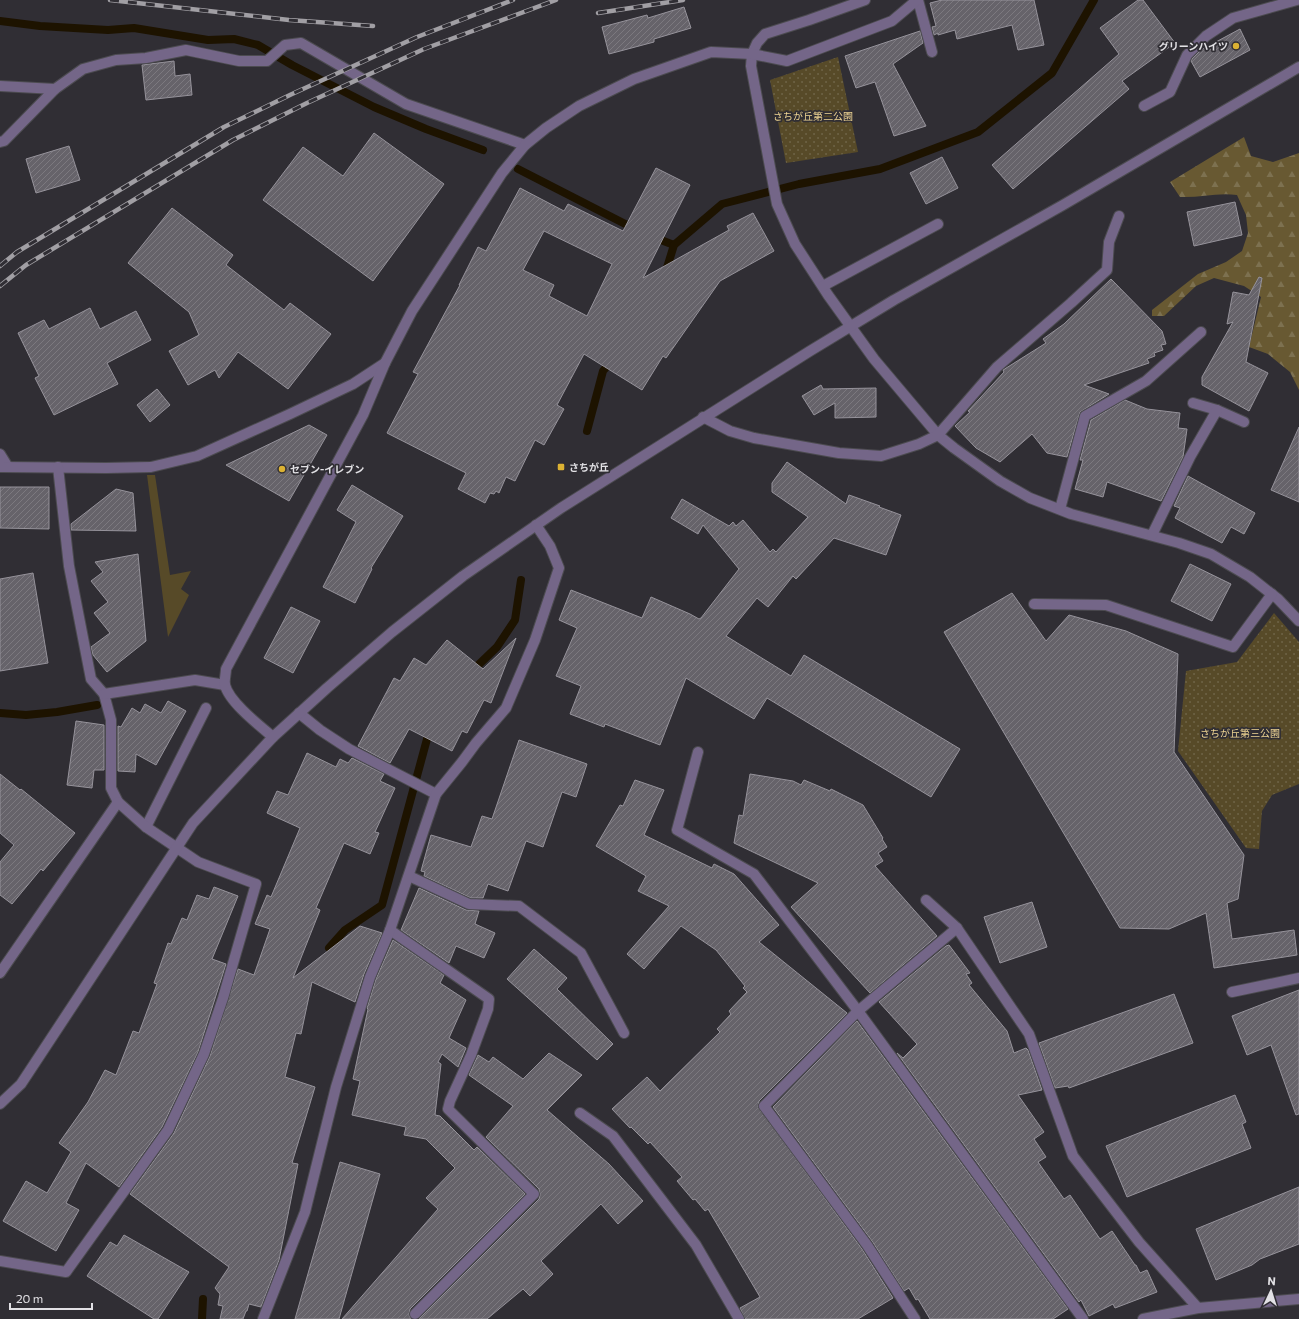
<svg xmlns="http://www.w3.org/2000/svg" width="1299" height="1319" viewBox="0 0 1299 1319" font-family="Commissioner,'Noto Sans JP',sans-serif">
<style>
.grass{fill:#574a28}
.forest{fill:url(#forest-firs)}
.park{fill:url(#park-dots)}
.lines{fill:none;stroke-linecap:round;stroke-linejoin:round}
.stream{stroke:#1d1300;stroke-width:8}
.building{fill:url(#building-hatch);stroke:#96939b;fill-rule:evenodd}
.minor-casing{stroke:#4c4b50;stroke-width:12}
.minor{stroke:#746688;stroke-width:10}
.rail-casing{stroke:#a19fa4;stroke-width:4.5}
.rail{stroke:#302e34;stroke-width:3;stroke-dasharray:9;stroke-linecap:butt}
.poi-dot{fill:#dcb233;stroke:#302e34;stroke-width:1.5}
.labels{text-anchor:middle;stroke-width:3.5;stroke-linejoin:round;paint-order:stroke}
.poi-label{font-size:10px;font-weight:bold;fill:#e2e1e5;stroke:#302e34;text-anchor:start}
.park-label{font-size:10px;fill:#efd593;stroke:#302e34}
</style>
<defs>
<pattern id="forest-firs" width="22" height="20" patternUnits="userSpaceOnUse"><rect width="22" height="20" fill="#685932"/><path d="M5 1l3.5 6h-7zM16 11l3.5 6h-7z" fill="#7d7150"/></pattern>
<pattern id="park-dots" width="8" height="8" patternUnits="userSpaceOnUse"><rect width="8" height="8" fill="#574a28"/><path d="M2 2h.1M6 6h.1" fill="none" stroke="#6f6447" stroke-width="1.8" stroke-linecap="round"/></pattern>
<pattern id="building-hatch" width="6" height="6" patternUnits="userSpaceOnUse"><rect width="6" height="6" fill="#66636a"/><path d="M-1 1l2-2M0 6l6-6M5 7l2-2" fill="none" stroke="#7c797f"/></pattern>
</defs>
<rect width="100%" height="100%" fill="#302e34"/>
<polygon class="grass" points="147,475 155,475 170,575 191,571 181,589 189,595 168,637"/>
<path class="forest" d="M 1244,137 L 1251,156 L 1273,162 L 1299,153 L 1299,390 L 1290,372 L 1268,354 L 1249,347 L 1261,297 L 1244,286 L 1214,278 L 1196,286 L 1164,316 L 1152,316 L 1152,310 L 1198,274 L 1226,262 L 1242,251 L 1248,233 L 1246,215 L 1237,195 C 1218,192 1199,198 1180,197 L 1170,182 Z"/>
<g class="park">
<polygon points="838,57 858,152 786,163 770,80"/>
<polygon points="1274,613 1299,642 1299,784 1272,795 1262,811 1259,849 1246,848 1178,751 1186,671 1237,662"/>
</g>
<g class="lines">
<g class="stream">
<polyline points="0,21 40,26 108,30 134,28 208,40 234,39 258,45 292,65 374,107 426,129 483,150"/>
<polyline points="518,169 635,229"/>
<polyline points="653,237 674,245"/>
<polyline points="665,274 674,245 722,204 799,184 880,169 978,132 1052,73 1094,0"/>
<polyline points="587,431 603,371 613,359"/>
<polyline points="471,672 497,647 515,620 521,580"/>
<polyline points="0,713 26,715 57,712 97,705"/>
<polyline points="329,948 345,930 382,905 430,728"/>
<polyline points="202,1319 203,1299"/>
</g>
</g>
<g class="building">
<polygon points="942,0 1034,0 1044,45 1018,50 1012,25 957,39 955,30 938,35 938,33 934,35 932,27 936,26 930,3"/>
<polygon points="1138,0 1143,0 1175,43 1122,81 1129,89 1013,189 992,165 1119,54 1100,28"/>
<polygon points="684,7 691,28 654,39 654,42 609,54 602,27 647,15 648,18"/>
<polygon points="1240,29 1250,50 1200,77 1191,61 1192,59 1201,50"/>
<polygon points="920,31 923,43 893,64 926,126 894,136 875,82 856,88 845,56"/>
<polygon points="174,61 175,76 190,74 192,95 146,100 142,65"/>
<polygon points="374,133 444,184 373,281 263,200 303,147 343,176"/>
<polygon points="69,146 80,180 36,193 26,159"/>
<polygon points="942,157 958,188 926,204 910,173"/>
<path d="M 656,168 L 690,185 L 643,278 L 729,230 L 727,226 L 753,213 L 774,251 L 720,281 L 666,358 L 663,356 L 642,390 L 584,354 L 557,405 L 564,409 L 544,445 L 535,440 L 515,481 L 506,477 L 499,493 L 496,491 L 494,494 L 490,493 L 485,503 L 458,489 L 466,473 L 387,433 L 418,374 L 413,372 L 460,285 L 459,285 L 478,247 L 486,251 L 520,188 L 564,211 L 568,204 L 623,231 ZM 544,231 L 612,264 L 587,316 L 549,296 L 554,285 L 523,270 Z"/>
<polygon points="1235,202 1242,235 1194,246 1187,212"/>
<polygon points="172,208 233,255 226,265 284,310 290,303 331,334 288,389 238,352 219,378 215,370 188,385 169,351 199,335 189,312 128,263"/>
<polygon points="1259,277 1262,278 1246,362 1268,373 1249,411 1202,385 1202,377 1233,322 1227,324 1233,292 1249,295"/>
<polygon points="1111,279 1162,331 1166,344 1161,345 1163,350 1154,353 1155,356 1147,359 1149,363 1084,385 1109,394 1080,412 1067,457 1047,453 1032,434 1000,462 976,448 955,426 970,412 968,411 1004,372 1003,370 1046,343 1043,339 1064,324"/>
<polygon points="90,308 100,329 136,311 151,340 107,363 118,384 54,415 35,378 39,376 18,333 44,320 49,329"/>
<polygon points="821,385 823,389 876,388 876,417 835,418 835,403 814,415 802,396"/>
<polygon points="157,389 170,405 150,422 137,405"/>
<polygon points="1125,400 1147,409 1180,413 1178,428 1187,429 1183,457 1161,501 1107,482 1103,497 1075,489 1083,460 1080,460 1091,420"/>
<polygon points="309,425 327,435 289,501 226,465"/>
<polygon points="1299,427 1299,502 1271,490"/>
<polygon points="787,462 846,504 849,495 880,506 879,507 901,515 886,555 834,538 796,579 793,576 768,607 757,598 726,636 791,676 804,655 960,749 931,797 767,698 754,719 686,678 660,745 605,724 604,727 570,714 581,686 556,676 577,628 559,620 571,590 642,618 651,597 690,614 699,619 701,618 739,569 703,525 698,534 671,518 682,499 729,526 733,522 736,526 743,520 770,552 773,549 776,552 808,517 772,492 772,483"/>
<polygon points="1188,476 1255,513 1244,534 1231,527 1222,543 1175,518 1180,508 1174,506"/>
<polygon points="352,485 403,516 371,568 372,569 355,603 323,587 356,522 337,510"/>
<polygon points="0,487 49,487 49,529 0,528"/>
<polygon points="116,489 133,493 136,531 71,530 71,524"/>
<polygon points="138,554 146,641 107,672 93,655 91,647 110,633 94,613 108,602 91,581 103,572 95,562"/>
<polygon points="1190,564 1231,584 1212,621 1171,601"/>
<polygon points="33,573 48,663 0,671 0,579"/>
<polygon points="1012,593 1046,641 1069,615 1126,631 1178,654 1174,752 1244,855 1238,899 1227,903 1232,939 1294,930 1297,955 1214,968 1206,913 1169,929 1120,928 944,632"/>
<polygon points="291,607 320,621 293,673 264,658"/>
<polygon points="516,638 491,703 484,700 467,733 462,731 452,751 409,729 390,763 358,746 394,678 400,681 414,658 426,665 447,640 483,669"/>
<polygon points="168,701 186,711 156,765 136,754 135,772 118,771 118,726 121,727 132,708 140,713 145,704 161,713"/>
<polygon points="76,721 104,725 104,770 94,770 92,788 67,785"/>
<polygon points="519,740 587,764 576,797 562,792 543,847 526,841 508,891 488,884 483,898 471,898 424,876 425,872 421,871 431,835 471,847 482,816 492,819"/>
<polygon points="307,753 336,767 340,759 348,763 352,758 384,774 380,781 395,788 375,832 379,833 370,854 344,843 316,908 320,910 293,978 360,926 382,933 364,974 355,1002 312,982 301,1034 296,1033 285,1077 315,1087 292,1163 298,1164 279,1260 261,1307 249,1304 247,1311 246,1311 243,1319 220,1319 223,1306 218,1305 220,1294 215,1288 229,1267 130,1194 174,1133 210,1056 238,969 254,975 270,929 255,924 267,895 271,897 300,828 267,813 277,791 288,795"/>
<polygon points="0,774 20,790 21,789 75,833 43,871 41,869 12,904 0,895 0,862 14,845 0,833"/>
<polygon points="750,774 793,781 801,785 804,780 830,791 831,789 863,805 883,838 882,839 887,847 878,853 883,861 875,866 937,936 870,993 791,907 818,883 734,843 739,815 743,816"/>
<polygon points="635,780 664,790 644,835 712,868 714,864 734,874 779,925 759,942 847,1013 759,1101 758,1107 862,1249 893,1298 858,1319 745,1319 740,1308 760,1297 708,1209 705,1211 695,1199 693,1200 677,1181 682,1177 650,1142 648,1144 631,1127 630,1128 612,1109 647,1077 660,1091 720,1032 717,1029 731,1014 729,1011 747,992 743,988 745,986 716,950 681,926 644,969 627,954 669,906 638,891 646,876 596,846 620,805 623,806"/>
<polygon points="214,887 238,896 212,959 226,964 198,1052 162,1127 119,1187 86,1163 66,1203 79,1210 56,1251 3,1221 26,1181 47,1193 71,1152 59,1143 88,1102 105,1070 116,1075 133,1031 139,1033 157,984 154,983 168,943 171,944 182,918 187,920 197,895 209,899"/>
<polygon points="419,888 466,910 479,911 475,924 495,933 484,958 456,946 449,963 401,930"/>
<polygon points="1032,902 1047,947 1000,963 984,917"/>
<polygon points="393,940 444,975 440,983 466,1000 449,1038 466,1048 458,1067 442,1054 438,1062 441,1064 435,1115 440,1116 474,1150 477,1147 525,1194 410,1309 409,1315 411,1319 342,1319 438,1209 426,1198 455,1168 426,1139 404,1135 406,1127 352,1115 360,1081 353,1079 368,1009 367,1008 376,979"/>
<polygon points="949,945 970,973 966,974 972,983 969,985 1007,1031 1014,1053 1026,1048 1028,1050 1042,1090 1018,1095 1044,1132 1034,1139 1046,1157 1038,1162 1064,1199 1070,1195 1100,1239 1112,1231 1135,1265 1136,1265 1140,1273 1147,1270 1157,1292 1115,1308 1113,1304 1089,1316 1081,1300 1079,1302 897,1053 903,1058 917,1044 879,1002 946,946"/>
<polygon points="534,949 567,978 557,989 613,1044 597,1060 507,979"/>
<polygon points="1299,990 1299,1114 1296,1115 1271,1045 1247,1055 1232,1016"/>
<polygon points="1174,994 1193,1043 1069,1088 1068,1086 1055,1088 1039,1043"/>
<polygon points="857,1021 1068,1309 1053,1319 930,1319 918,1299 916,1300 909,1288 904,1291 872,1241 773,1107"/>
<polygon points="549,1053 582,1075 547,1110 609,1164 643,1201 618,1224 601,1204 541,1261 553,1274 530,1296 523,1289 487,1319 419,1319 539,1199 540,1195 539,1189 486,1137 513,1106 469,1075 478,1055 489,1062 493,1057 523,1079"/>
<polygon points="1235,1095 1246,1122 1242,1124 1251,1148 1127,1197 1106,1146"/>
<polygon points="340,1162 380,1174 339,1319 295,1319"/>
<polygon points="1299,1187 1299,1244 1260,1259 1252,1265 1216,1280 1196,1229"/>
<polygon points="124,1235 189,1272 158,1319 154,1319 87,1276 110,1242 117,1246"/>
</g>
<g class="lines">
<defs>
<g id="minor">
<polyline points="865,0 809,20 765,34 757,43 752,54 751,66 777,204 795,244 828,295 874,359 938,435 954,448 1000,481 1030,498 1071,514 1179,543 1211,554 1250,577 1278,599 1299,621"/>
<polyline points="918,0 932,52"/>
<polyline points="0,86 55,89"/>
<polyline points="1144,106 1170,92 1187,55 1206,36 1233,18 1297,0"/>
<polyline points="0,142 4,141 55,89 83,69 116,60 146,58 186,50 239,61 267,61 285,45 301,43 406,104 525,145"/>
<polyline points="823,286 938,224"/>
<polyline points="1193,403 1217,410 1244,422"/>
<polyline points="703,417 730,431 754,438 839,453 881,456 919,444 938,435 997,367 1071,303 1107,270 1109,242 1119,216"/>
<polyline points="0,454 8,467"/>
<polyline points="0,467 106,468 151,467 197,456 290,414 353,384 385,363"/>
<polyline points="58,467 69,566 91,679 104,694 111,720 111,788 118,802"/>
<polyline points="1060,509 1085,416 1146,381 1201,332"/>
<polyline points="1152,535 1190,457 1217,410"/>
<polyline points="1034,604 1106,605 1233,647 1272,594"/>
<polyline points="104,694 195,680 225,685"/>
<polyline points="299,713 320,730 349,749 436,794"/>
<path d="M 273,737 C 260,726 229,702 225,685 C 224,680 226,674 226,669 L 363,415 L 385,363 L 412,311 L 502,173 L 525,145 L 546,128 L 579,106 L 634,79 L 711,52 L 752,54 L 787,61 L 892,21 L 917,0"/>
<polyline points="698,752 677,830 754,874 858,1011 1083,1319"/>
<polyline points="146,827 206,708"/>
<polyline points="409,876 469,904 519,906 581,953 624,1033"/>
<polyline points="926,900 957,928 1029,1034 1073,1156 1139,1242 1198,1308"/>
<polyline points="390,930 489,999 488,1009 471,1055 450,1101 448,1109 534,1194 415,1314"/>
<polyline points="0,973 118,802 146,827 198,862 256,884 223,998 204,1054 168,1130 66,1272 0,1261"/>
<polyline points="1232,992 1299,978"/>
<polyline points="0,1104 21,1084 193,823 273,737 327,688 392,632 463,576 561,508 810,351 894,300 1063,205 1299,67"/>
<polyline points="580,1113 613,1136 696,1245 739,1319"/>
<polyline points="263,1319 305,1212 336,1087 370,977 390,930 436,794 462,762 476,743 506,708 535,640 559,568 550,546 536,525"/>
<polyline points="915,1319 867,1245 764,1106 858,1011 957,928"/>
<polyline points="1143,1319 1198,1308 1299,1299"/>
</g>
</defs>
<use href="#minor" class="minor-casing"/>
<use href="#minor" class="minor"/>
<defs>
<g id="rail">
<polyline points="110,0 289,20 373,26"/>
<polyline points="598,13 683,0"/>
<polyline points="0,266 17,252 224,127 292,94 417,37 513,0"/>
<polyline points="0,286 26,265 233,140 307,103 424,49 556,0"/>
</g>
</defs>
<use href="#rail" class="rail-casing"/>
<use href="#rail" class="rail"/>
</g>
<g class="poi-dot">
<circle cx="1236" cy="46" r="4"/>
<rect x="557" y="463" width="8" height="8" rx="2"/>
<circle cx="282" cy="469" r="4"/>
</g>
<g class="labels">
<g class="poi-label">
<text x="1228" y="50" text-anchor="end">グリーンハイツ</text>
<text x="569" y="471">さちが丘</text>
<text x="290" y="473">セブン-イレブン</text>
</g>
<g class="park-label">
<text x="813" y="120">さちが丘第二公園</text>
<text x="1240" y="737">さちが丘第三公園</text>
</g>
</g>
<g transform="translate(1271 1291) rotate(4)" stroke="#302e34" stroke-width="3" paint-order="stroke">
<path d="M0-3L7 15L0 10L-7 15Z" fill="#e2e1e5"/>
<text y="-6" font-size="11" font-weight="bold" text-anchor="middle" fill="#e2e1e5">N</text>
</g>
<path d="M10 1303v6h82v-6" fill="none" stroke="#e2e1e5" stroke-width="2"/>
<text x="16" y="1303" font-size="12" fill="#e2e1e5" stroke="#302e34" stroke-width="3" paint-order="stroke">20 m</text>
</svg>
